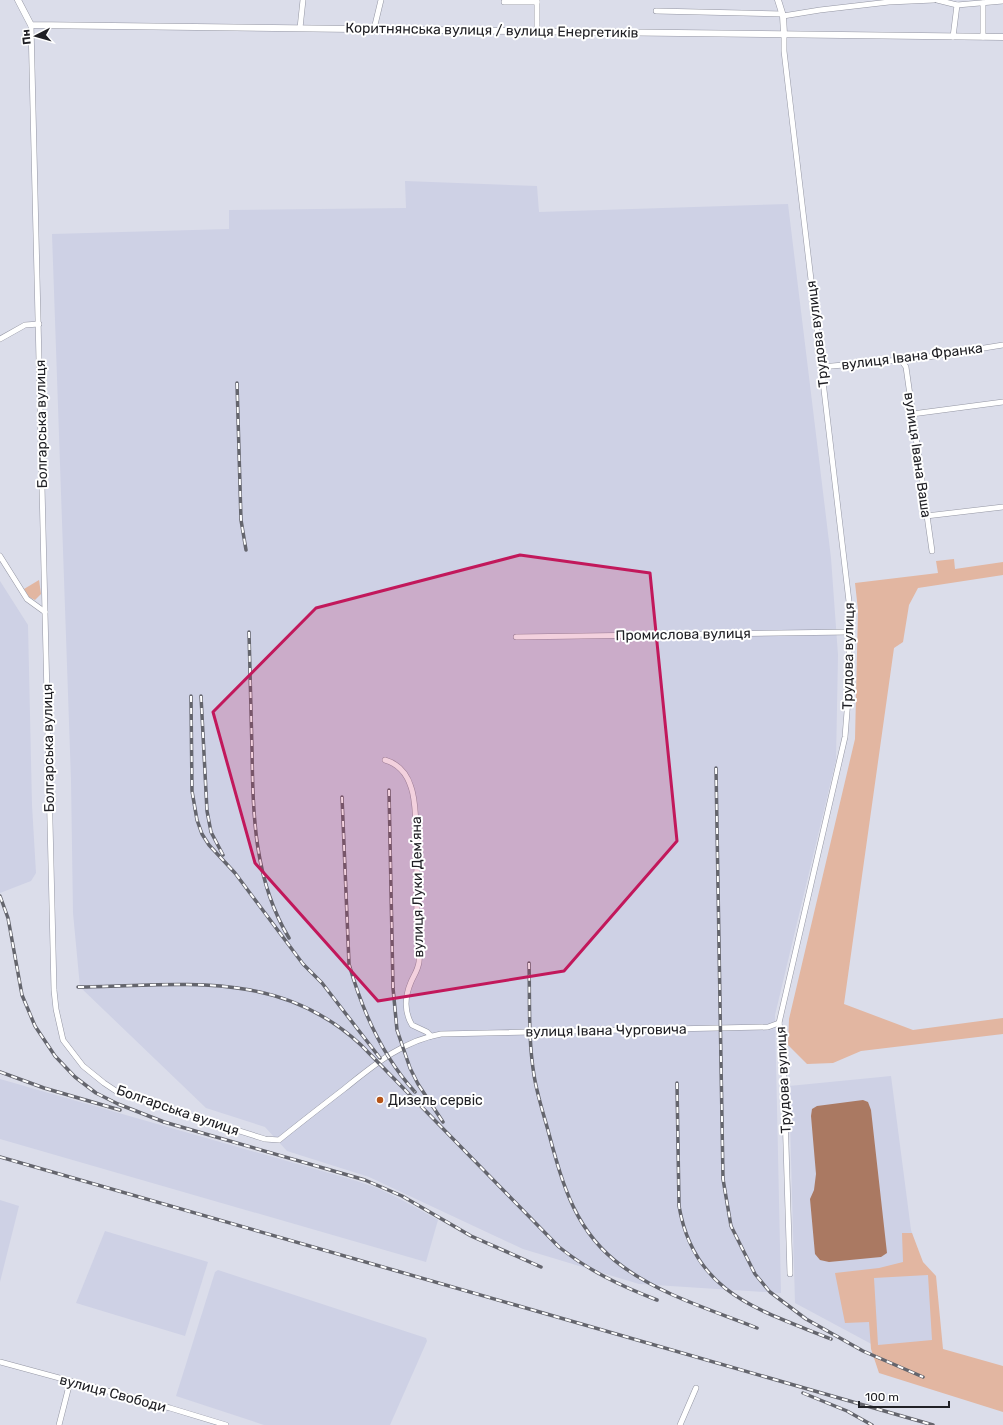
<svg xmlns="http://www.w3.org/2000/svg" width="1003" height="1425" viewBox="0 0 1003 1425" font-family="Rubik,sans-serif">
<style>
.built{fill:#ced1e5}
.green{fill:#e2b6a1;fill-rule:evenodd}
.water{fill:#aa7962}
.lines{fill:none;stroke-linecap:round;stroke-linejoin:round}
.minor-casing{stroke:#9496a3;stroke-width:6}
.tertiary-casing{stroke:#9496a3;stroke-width:7}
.minor{stroke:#fff;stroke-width:5}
.tertiary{stroke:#fff;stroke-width:6}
.rail-casing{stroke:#64656d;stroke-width:3.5}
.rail{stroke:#fff;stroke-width:2;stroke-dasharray:6;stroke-linecap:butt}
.marked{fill:#c2185b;fill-opacity:0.2;stroke:#c2185b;stroke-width:3;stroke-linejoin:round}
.poi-dot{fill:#b65418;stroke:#fff;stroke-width:1.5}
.labels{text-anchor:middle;stroke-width:4;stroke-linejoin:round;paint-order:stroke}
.street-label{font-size:14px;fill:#202025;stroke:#fff}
.poi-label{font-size:14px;fill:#202025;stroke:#fff;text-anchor:start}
</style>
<rect width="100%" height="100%" fill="#dbddea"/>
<g class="built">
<polygon points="405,181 537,186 539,212 788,204 831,558 838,655 836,760 775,1015 781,1293 639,1284 523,1249 369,1177 287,1151 265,1127 206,1108 80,987 73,913 71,780 52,234 229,229 229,210 406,208"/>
<polygon points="0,581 28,625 32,805 36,873 31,881 0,893"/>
<polygon points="891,1076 911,1230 921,1262 934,1277 938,1346 877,1347 795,1303 789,1086"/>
<polygon points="0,1079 357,1181 377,1188 402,1200 438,1220 426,1262 0,1139"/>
<polygon points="0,1200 19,1206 0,1282"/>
<polygon points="105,1231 208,1262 185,1336 76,1303"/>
<polygon points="218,1270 426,1338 427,1341 390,1425 264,1425 176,1396 215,1272"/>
</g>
<g class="green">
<polygon points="954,559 955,569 1003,562 1003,575 918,588 909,605 903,642 894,648 844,1004 913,1030 1003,1018 1003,1034 861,1051 833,1063 807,1064 788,1045 789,1019 855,739 858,610 855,583 938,573 936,561"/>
<polygon points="39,580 41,594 35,600 29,597 24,589"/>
<path d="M 902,1233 L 912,1233 L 923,1262 L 936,1276 L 943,1349 L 1003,1366 L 1003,1412 L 879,1373 L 871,1349 L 869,1322 L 845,1323 L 835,1273 L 879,1268 L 903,1262 ZM 928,1275 L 932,1340 L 878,1345 L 874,1278 Z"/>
</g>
<polygon class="water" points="863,1100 868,1102 871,1110 887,1253 881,1257 829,1262 820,1260 815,1254 810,1199 814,1190 816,1174 811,1116 812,1109 817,1106"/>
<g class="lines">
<defs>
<g id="minor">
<polyline points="537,0 537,31"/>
<polyline points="937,0 957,5 1003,1"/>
<polyline points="504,2 537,2"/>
<polyline points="983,3 983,37"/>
<polyline points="656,11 782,14"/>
<polyline points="783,16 820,10 889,2 934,0"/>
<path d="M 31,25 L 54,990 L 56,1009 L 63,1040 L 83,1066 L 104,1083 L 116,1091 L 134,1098 L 265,1139 L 279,1140 C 300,1123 322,1106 344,1089 C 374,1065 402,1041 441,1034 L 768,1027 L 779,1023"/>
<polyline points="300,28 303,0"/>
<polyline points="374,29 381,0"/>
<polyline points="784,34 784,51 850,610 848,699 845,737 779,1023 783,1046 784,1081 790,1274"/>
<polyline points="953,37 957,5"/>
<polyline points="0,339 25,325 39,324"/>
<polyline points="901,360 906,367 932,551"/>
<polyline points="821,367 922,358 1003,345"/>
<polyline points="912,414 1003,402"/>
<polyline points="926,516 1003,507"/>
<polyline points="0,556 27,599 45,612"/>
<polyline points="516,637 850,632"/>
<path d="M 385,760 C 399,764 407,774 411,787 C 415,798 415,811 416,823 C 418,853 416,883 417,914 C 417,930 421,947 419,962 C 418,970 414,975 411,982 C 405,996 404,1012 412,1025 L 427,1032 L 431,1036"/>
<polyline points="0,1362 170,1408 226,1425"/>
<polyline points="59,1425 70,1382"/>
<polyline points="680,1425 696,1388"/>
</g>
<g id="tertiary">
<polyline points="18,0 31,25 1003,37"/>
<polyline points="778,0 783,16 784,34"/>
</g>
</defs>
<use href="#minor" class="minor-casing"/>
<use href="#tertiary" class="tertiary-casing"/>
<use href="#minor" class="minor"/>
<use href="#tertiary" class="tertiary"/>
<defs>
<g id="rail">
<polyline points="237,383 241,520 246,550"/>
<path d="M 249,632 C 250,671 251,711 252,750 C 253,815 254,880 289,938"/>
<polyline points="191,696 192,791 197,820 202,834 209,845 235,873 303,964 322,983 380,1058"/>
<polyline points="201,696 207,811 211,832 223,855"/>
<polyline points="716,768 723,1179 731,1226 755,1274 770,1292 806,1319 863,1351 923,1377"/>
<polyline points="389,790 393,988 397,1030 410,1068 418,1084 443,1122"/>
<path d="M 342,797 L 349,964 C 362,1010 382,1056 415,1092"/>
<polyline points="0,896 8,918 22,995 35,1026 55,1056 75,1077 96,1093 118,1104 164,1122 365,1180 402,1196 471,1236 541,1267"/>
<path d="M 529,963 C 530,1000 528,1039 534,1075 C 537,1095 544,1115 549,1134 C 563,1186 576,1233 622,1266 C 661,1295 712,1310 757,1328"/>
<path d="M 78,987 C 181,986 278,968 361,1045 L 559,1247 C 589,1271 621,1286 657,1300"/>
<polyline points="0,1072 44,1088 120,1110"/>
<path d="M 677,1083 L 679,1206 C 694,1294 760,1310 831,1339"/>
<polyline points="0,1157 933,1425"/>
<polyline points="803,1393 847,1411 872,1425"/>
</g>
</defs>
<use href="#rail" class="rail-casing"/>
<use href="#rail" class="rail"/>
</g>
<path class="marked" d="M 520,555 L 650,573 L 677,841 L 564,971 L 378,1001 L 255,863 L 213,712 L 316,608 Z"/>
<circle class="poi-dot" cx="380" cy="1100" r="4"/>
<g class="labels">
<g class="street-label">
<text transform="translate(492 30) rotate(1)" y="5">Коритнянська вулиця / вулиця Енергетиків</text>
<text transform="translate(817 334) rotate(-97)" y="5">Трудова вулиця</text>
<text transform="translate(912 356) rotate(-7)" y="5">вулиця Івана Франка</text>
<text transform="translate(41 424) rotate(-91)" y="5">Болгарська вулиця</text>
<text transform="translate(918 455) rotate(82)" y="5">вулиця Івана Ваша</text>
<text transform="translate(683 634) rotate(-1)" y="5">Промислова вулиця</text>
<text transform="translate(848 656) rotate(-89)" y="5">Трудова вулиця</text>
<text transform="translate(48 748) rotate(-91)" y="5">Болгарська вулиця</text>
<text transform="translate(417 887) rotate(-91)" y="5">вулиця Луки Демʼяна</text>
<text transform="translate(606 1030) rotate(-1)" y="5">вулиця Івана Чурговича</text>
<text transform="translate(783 1080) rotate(-93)" y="5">Трудова вулиця</text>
<text transform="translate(178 1110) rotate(19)" y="5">Болгарська вулиця</text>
<text transform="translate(113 1393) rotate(15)" y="5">вулиця Свободи</text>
</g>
<g class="poi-label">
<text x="388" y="1105">Дизель сервіс</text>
</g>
</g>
<g transform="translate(36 36) rotate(264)" stroke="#ffffff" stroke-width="3" paint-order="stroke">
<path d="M0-3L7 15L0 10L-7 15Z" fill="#202025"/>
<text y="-6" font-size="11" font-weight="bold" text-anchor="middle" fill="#202025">Пн</text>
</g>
<path d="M859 1401v6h90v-6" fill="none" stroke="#202025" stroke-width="2"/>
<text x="865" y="1401" font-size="12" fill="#202025" stroke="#ffffff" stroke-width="3" paint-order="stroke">100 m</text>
</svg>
